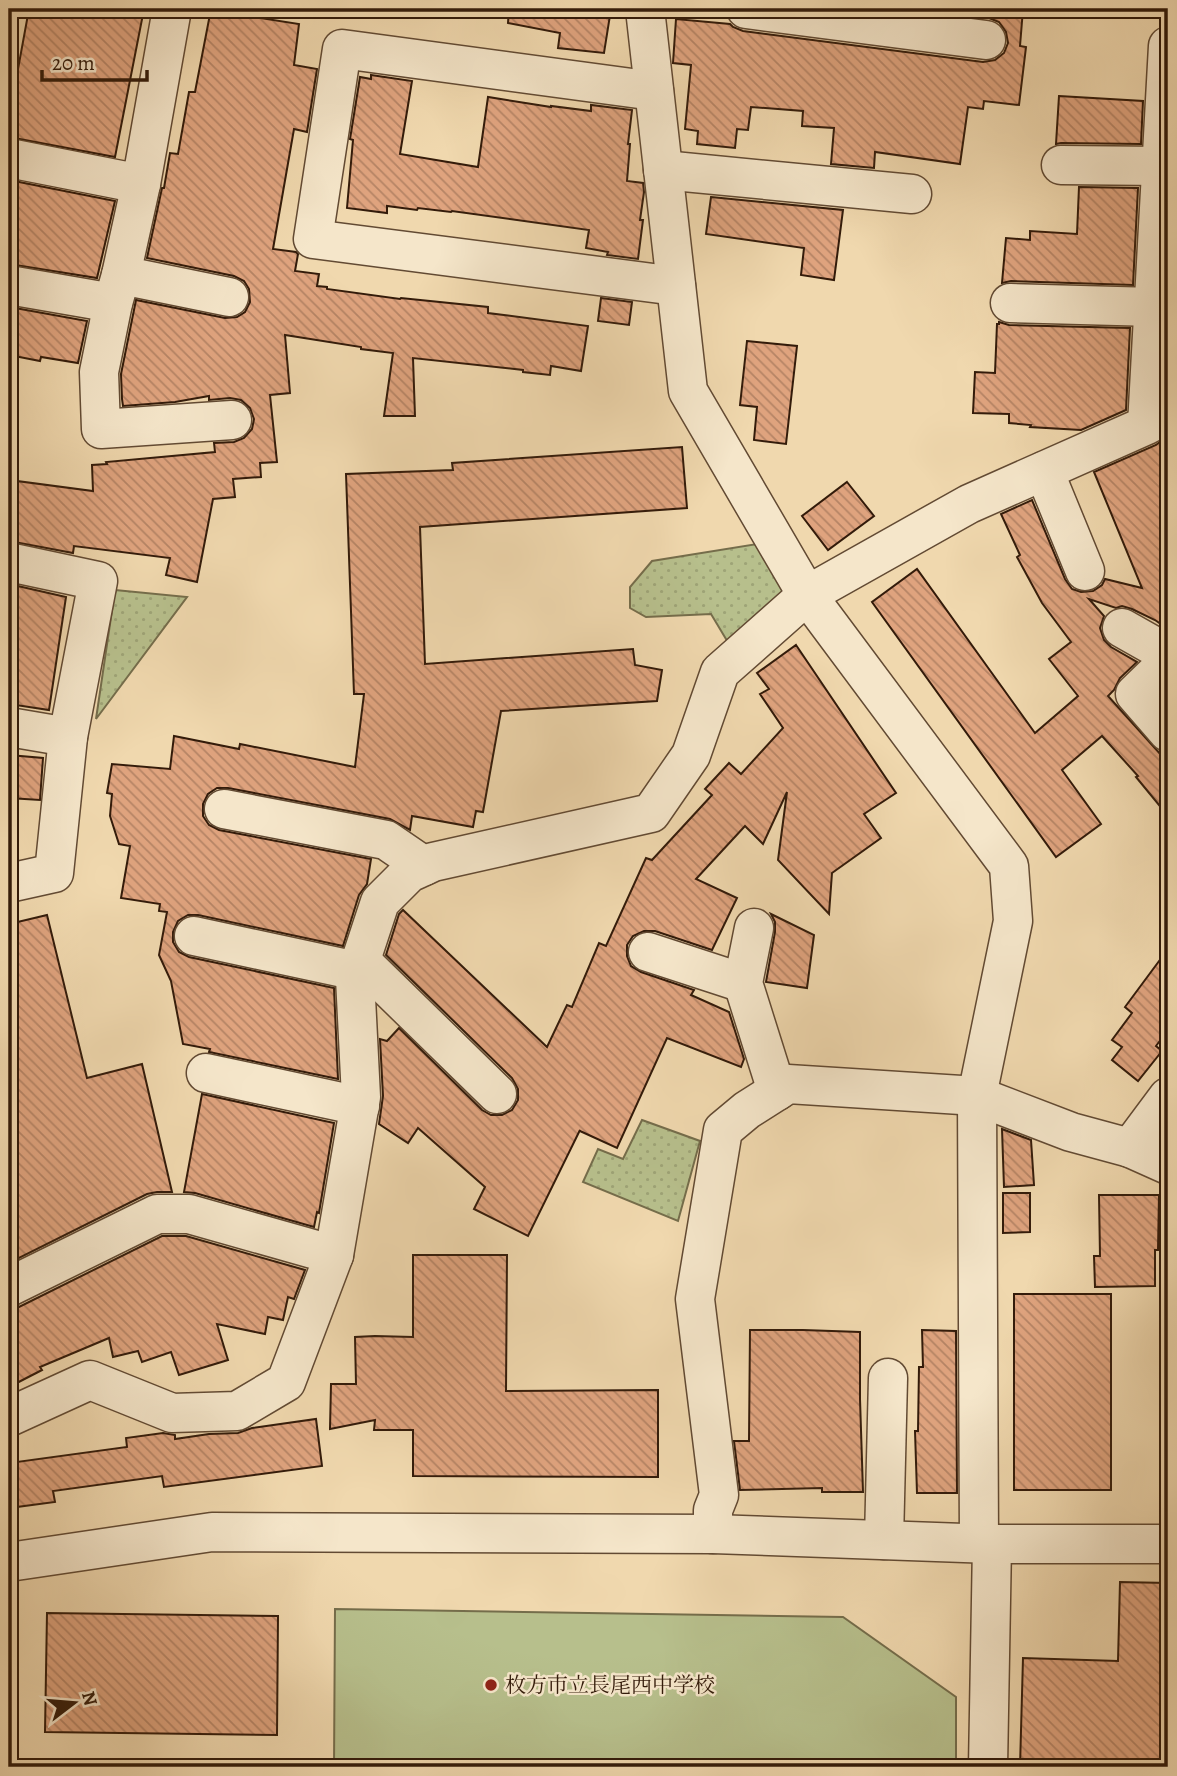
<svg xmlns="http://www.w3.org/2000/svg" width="1177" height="1776" viewBox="0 0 1177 1776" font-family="Alegreya,'Noto Serif JP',serif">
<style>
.park{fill:url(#park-dots);stroke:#756d4b;stroke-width:2}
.garden{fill:#b7bf8c;stroke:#756d4b;stroke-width:2}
.building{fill:url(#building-back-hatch);stroke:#331b0a;stroke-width:2}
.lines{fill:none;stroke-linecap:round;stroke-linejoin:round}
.minor-casing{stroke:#624a33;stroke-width:41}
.minor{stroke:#f5e6ca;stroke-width:38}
.poi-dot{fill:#8f2418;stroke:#f5e6ca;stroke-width:2.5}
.labels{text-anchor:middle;stroke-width:5;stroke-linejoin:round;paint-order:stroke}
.poi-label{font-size:21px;fill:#331b0a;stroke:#f5e6ca;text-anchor:start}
</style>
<defs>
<pattern id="park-dots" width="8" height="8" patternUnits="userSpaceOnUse" patternTransform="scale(1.75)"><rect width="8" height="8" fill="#b7bf8c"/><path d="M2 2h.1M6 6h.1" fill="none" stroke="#9ea477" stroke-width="1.8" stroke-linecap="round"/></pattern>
<pattern id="building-back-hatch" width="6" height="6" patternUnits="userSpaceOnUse" patternTransform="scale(1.75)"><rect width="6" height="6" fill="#dfa37e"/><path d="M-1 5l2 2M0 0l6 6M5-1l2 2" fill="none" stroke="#b58465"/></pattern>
</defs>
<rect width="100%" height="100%" fill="#f0d8ae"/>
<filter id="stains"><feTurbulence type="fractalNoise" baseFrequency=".00286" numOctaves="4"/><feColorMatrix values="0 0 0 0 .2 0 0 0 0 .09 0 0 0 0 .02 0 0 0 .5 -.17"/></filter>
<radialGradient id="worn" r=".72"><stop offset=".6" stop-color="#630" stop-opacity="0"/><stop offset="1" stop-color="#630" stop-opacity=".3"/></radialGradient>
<g class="park">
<polygon points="757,544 789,593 729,644 711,614 646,617 630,608 630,587 652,561"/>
<polygon points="115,590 187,597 96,719"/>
<polygon points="642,1120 700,1141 678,1221 583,1182 598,1149 623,1159"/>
</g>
<polygon class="garden" points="335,1609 843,1617 956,1697 956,1767 334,1767"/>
<g class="building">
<polygon points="29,9 144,9 115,157 9,137 9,118"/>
<polygon points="211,9 261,9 260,18 299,24 294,65 317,69 307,132 294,129 273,249 296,252 298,254 295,271 319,274 317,286 327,287 327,289 400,299 401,298 488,307 488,313 588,326 581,371 551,366 550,375 523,372 523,370 413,358 415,416 384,416 393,353 361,349 361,347 285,335 290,393 270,395 277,462 260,463 261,477 233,479 235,497 213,499 197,582 166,575 170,558 74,546 73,553 9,541 9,480 93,491 92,465 107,464 106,462 215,452 214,443 234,442 244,438 252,429 254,419 250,408 241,400 230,398 209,400 209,396 175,402 123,406 122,399 121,374 136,300 225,318 237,317 245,312 250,302 249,289 244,281 234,276 147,258 162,188 164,188 170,153 178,154 189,92 195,92"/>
<polygon points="509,9 611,9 604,53 558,48 560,33 508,23"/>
<polygon points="915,9 1023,9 1020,46 1026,47 1019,105 984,101 983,109 968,107 960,164 875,152 874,168 831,164 834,128 802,126 803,111 751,107 748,130 737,129 735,148 697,144 698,131 685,129 691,65 673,63 676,19 730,24 733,27 743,31 983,62 995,60 1004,53 1008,43 1006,32 999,22 989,18"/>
<polygon points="371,75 412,81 400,154 478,167 488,97 551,107 551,106 591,111 591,105 632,110 628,144 630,144 627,181 643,183 644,192 640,220 643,220 638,259 607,255 608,252 586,248 589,230 452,211 451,212 418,208 417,210 387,206 387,213 347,208 353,140 350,139 360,77 371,79"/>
<polygon points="1059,96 1143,101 1141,144 1061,143 1056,144"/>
<polygon points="9,180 115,201 97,278 9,264"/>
<polygon points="1079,187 1138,188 1133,285 1011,281 1002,283 1006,238 1030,240 1030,231 1077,234"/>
<polygon points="711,197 843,210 834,280 801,275 804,248 706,234"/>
<polygon points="601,298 632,302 629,325 598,321"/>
<polygon points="15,308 87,321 78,363 41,357 40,361 9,355 9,341"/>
<polygon points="999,322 1009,325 1130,328 1126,410 1081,430 1030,427 1031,425 1009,423 1009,414 973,413 975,372 995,373 997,324 999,324"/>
<polygon points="747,341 797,346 786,444 754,440 757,407 740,405"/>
<polygon points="1168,428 1168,629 1155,620 1132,609 1122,606 1116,608 1089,599 1104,616 1100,628 1104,640 1111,647 1137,662 1120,678 1114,690 1108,696 1162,756 1165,753 1168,753 1168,816 1136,777 1138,776 1102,736 1062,770 1101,824 1056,857 872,602 917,569 1035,733 1078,696 1049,659 1071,642 1042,603 1017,557 1020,555 1001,514 1032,500 1065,579 1072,589 1081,592 1093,591 1102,585 1105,579 1142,588 1094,472 1156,445 1165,438"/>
<polygon points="682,447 687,508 420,527 425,664 633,649 635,665 662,670 657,701 501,711 483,812 476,811 473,827 412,816 410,830 390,819 228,788 217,788 208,794 203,804 203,816 209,825 219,830 371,859 367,884 359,895 343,946 198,915 188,915 178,921 173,932 173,942 179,952 189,957 334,988 338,1079 209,1052 210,1049 183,1044 171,981 159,955 167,912 159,911 160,904 121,898 130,846 119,844 110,816 112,794 107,793 112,764 170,769 174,736 239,749 240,744 355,767 364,694 354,694 346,474 453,470 452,463"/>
<polygon points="847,482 874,516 828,550 802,516"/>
<polygon points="9,584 66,597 49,710 9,704"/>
<polygon points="796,645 896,793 864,814 881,838 832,873 829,914 778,860 787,792 763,844 745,826 696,879 737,898 712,950 655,931 644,931 633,936 627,945 627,956 631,966 641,972 694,990 691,995 729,1012 744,1059 741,1067 667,1038 617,1148 580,1131 580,1130 528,1236 474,1209 485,1187 418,1128 408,1143 379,1124 383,1096 380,1039 387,1041 399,1028 482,1110 491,1115 502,1115 512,1110 518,1100 518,1089 512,1078 386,955 399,914 403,910 547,1047 567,1005 572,1007 599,943 606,946 646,858 652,860 712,795 705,789 729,763 741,774 783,728 760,694 769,689 757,673"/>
<polygon points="9,755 43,758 40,800 9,798"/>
<polygon points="771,914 814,935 807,988 766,982 775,932 775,922"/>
<polygon points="47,915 87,1078 142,1064 172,1192 157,1192 147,1194 9,1263 9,924"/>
<polygon points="1168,949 1168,1030 1156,1046 1162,1051 1138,1081 1112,1060 1122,1047 1112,1040 1132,1013 1125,1007"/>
<polygon points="202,1094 334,1123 319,1213 317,1212 314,1227 195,1193 184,1192"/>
<polygon points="1002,1129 1031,1140 1034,1185 1004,1187"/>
<polygon points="1003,1193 1030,1193 1030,1232 1003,1233"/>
<polygon points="1099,1195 1159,1195 1158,1250 1155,1250 1155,1286 1095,1287 1094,1256 1100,1256"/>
<polygon points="162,1236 186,1236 305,1270 294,1299 288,1297 283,1320 268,1317 265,1334 217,1324 228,1360 179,1375 171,1352 142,1362 138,1351 113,1357 109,1338 40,1367 42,1370 9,1387 9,1309 19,1307"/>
<polygon points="413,1255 507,1255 506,1391 658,1390 658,1477 413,1476 413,1430 374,1430 375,1420 330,1429 331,1384 356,1384 355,1337 375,1336 413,1337"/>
<rect x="1014" y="1294" width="97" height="196"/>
<polygon points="750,1330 803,1330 860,1332 860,1399 863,1492 822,1492 822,1488 740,1490 734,1441 749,1441"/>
<polygon points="922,1330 956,1331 957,1493 917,1493 915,1431 918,1431 919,1367 923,1367"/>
<polygon points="316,1419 322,1466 164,1487 162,1476 53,1491 55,1502 9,1508 9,1463 127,1447 126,1438 163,1433 175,1435 175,1439 209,1434 238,1433 252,1428"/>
<polygon points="1120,1582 1168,1583 1168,1767 1020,1767 1023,1658 1118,1661"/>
<polygon points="47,1613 278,1616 277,1735 45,1732"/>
</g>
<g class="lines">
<defs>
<g id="minor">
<polyline points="645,9 688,391 807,595 1009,866 1013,921 977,1096 979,1543"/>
<polyline points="746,9 986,40"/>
<polyline points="654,91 342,49 313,239 676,286"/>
<polyline points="9,158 141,184 172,9"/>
<polyline points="1061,165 1162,166"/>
<polyline points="663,170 912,194"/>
<polyline points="141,184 121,275 113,303 99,372 101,429 232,420"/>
<polyline points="121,275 229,297"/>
<polyline points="9,285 113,303"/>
<polyline points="1010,303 1154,307"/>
<polyline points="1044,471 1085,571"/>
<polyline points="9,562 98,581 68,737 54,873 9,883"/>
<polyline points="1122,628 1168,654"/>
<polyline points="1168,662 1135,694 1168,732"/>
<polyline points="9,727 68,737"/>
<polyline points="224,809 386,840 424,866"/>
<polyline points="754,928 743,983 777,1091"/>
<polyline points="194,936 357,971"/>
<polyline points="648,952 743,983"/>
<polyline points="360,960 497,1094"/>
<polyline points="206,1073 360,1106"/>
<polyline points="1130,1148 1168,1097"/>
<polyline points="9,1287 157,1214 189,1214 334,1255"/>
<polyline points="9,1417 90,1380 172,1413 237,1411 286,1382 334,1255 361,1097 355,978 380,902 409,873 433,862 651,813 691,755 720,672 807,595 969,504 1147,425 1168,46"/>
<polyline points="713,1534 713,1510 719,1495 695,1299 723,1130 747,1110 788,1084 977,1096 1071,1132 1130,1148 1168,1165"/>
<polyline points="884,1540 888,1378"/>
<polyline points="9,1562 212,1532 713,1534 992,1544 1168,1544"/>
<polyline points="988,1767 992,1544"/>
</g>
</defs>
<use href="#minor" class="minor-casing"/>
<use href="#minor" class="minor"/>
</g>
<circle class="poi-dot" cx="491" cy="1685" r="7"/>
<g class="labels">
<g class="poi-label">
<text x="505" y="1692">枚方市立長尾西中学校</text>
</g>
</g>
<rect width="1177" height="1776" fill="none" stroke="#f0d8ae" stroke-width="35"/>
<rect x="10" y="10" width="1156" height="1755" fill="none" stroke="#331b0a" stroke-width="3.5"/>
<rect x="18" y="18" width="1142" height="1741" fill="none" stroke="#331b0a" stroke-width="2"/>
<g transform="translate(74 1703) rotate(74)" stroke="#f5e6ca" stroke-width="5" paint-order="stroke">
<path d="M0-5L12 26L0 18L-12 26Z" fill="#331b0a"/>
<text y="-10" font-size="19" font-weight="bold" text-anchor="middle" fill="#331b0a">N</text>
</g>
<path d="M42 70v10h105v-10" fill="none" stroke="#331b0a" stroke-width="3.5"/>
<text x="52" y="70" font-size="21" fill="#331b0a" stroke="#f5e6ca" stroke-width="5" paint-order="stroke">20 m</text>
<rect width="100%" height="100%" filter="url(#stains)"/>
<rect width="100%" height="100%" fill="url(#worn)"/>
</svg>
